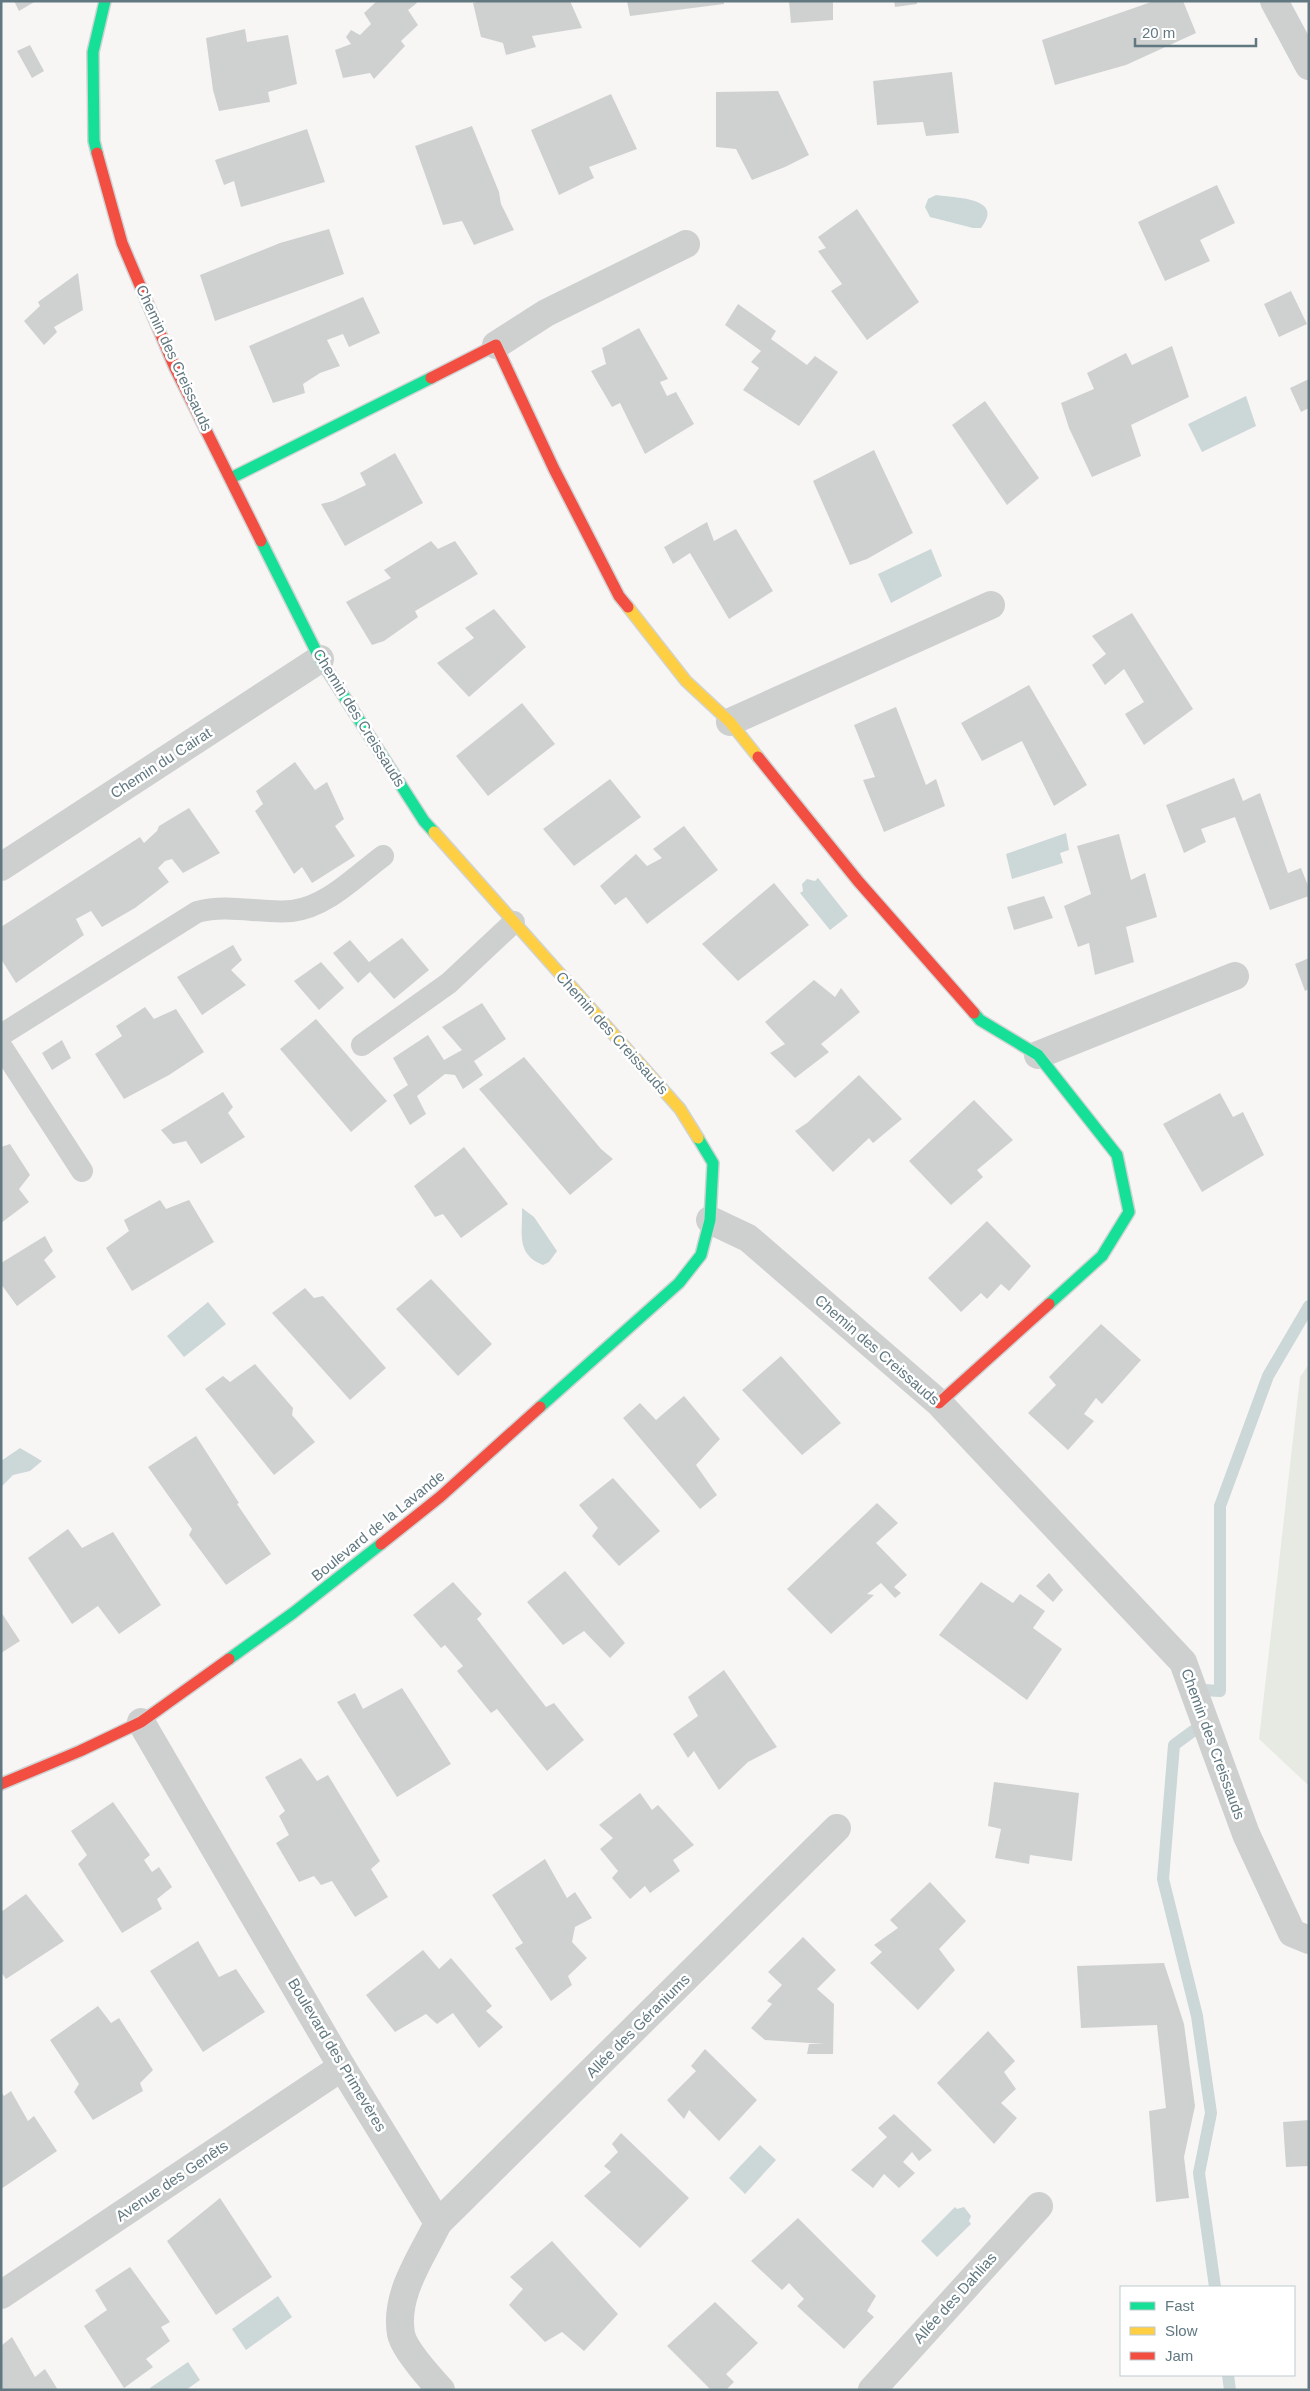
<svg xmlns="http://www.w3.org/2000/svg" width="1310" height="2391" viewBox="0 0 1310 2391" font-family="Helvetica,sans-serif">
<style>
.green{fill:#e7eae3}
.water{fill:#ccd7d8}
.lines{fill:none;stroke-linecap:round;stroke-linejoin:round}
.stream{stroke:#ccd7d8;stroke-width:12}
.building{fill:#cfd1d1}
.fast-casing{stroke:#d0d3d4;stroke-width:14}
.slow-casing{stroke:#d0d3d4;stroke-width:14}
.jam-casing{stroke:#d0d3d4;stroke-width:14}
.lane{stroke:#ced0d0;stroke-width:22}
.street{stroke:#ced0d0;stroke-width:28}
.fast{stroke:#16e098;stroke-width:11}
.slow{stroke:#ffcf43;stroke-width:11}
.jam{stroke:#f24e42;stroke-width:11}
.labels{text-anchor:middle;stroke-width:5;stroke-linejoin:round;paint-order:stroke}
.street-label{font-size:15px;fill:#617881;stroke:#fff}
</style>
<rect width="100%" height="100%" fill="#f7f6f5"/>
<polygon class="green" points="1309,1364 1309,1786 1259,1739 1300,1377"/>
<g class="water">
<path d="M 936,195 C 954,198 1006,197 981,228 L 973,228 L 930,217 L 925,207 L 928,199 Z"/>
<polygon points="1246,396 1256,426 1202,452 1188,424"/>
<polygon points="931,549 942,576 891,603 878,574"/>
<polygon points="1066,833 1069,850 1060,853 1063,863 1012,879 1006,854"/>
<polygon points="818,878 848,916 830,930 800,893 803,891 802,884 807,879 815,881"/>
<path d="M 522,1208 L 534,1217 L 557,1251 L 549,1262 L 543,1265 C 515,1254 523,1232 522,1208 Z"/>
<polygon points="208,1302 226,1324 184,1357 167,1336"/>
<polygon points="20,1448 42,1461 30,1471 13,1475 1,1487 1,1461"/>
<polygon points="760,2145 776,2160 745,2194 729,2178"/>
<polygon points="955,2207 957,2209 964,2207 971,2216 969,2221 971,2224 937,2257 921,2241"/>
<polygon points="278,2296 292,2317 246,2350 232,2329"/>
<polygon points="188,2362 200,2380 186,2390 150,2390 150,2388"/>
</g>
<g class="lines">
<g class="stream">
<polyline points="1204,1690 1220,1691 1220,1506 1268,1376 1309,1306"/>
<polyline points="1193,1731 1174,1745 1163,1879 1197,2016 1211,2113 1199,2173 1215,2287"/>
<polyline points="1228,2375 1230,2390"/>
</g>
</g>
<g class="building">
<polygon points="14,1 36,1 19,11"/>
<polygon points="377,1 415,1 417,3 408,10 418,25 401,41 405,46 374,79 370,73 343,78 335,50 351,44 346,37 351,30 360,35 371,24 364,13"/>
<polygon points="480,1 570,1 582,28 532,36 536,47 506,55 503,43 481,37 473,3"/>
<polygon points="627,1 724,1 724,4 630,16"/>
<polygon points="789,1 833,1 833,20 791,23"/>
<polygon points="894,1 917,1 917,4 895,7"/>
<polygon points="1154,1 1183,1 1196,33 1126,65 1055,85 1042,40"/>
<polygon points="245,29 247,42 288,35 297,84 268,92 270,102 219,111 213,90 206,38"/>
<polygon points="30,45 44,71 32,78 17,51"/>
<polygon points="952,72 959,133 926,136 923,122 877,125 873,81"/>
<polygon points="778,91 809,155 785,167 752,180 736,149 716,147 716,92"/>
<polygon points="611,94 637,149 589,167 594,178 559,195 531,130"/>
<polygon points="472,126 499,192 501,204 514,230 474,245 462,221 443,225 415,146"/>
<polygon points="307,129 325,182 241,207 234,181 224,185 215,160"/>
<polygon points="1217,185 1235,223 1200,240 1210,261 1165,281 1138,222"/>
<polygon points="857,209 919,302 867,340 831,291 842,284 818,251 826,248 818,237"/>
<polygon points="329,229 344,274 215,321 200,275 280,243"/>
<polygon points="78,273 83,310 54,327 57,332 44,345 24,321 40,306 38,302"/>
<polygon points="1291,291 1307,324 1279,337 1264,304"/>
<polygon points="363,297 380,333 349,347 343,334 327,340 340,366 320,373 303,384 305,393 273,403 249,346"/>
<polygon points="738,304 776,331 771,339 807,365 815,356 838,372 799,426 743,390 759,368 751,362 761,351 725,325"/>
<polygon points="639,328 668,379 660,382 667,396 676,392 694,424 645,454 620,403 612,407 591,371 606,364 602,348"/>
<polygon points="1172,346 1189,397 1131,425 1141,456 1092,477 1069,428 1061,403 1094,389 1087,373 1126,353 1132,365"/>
<polygon points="1309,379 1309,408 1301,412 1290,388"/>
<polygon points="985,401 1039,478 1007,505 952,425"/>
<polygon points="874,450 913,533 867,559 850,565 813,481"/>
<polygon points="395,453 423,503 345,546 321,504 333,501 366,485 360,473"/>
<polygon points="707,522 714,541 736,529 773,591 729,619 690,553 673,564 664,547"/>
<polygon points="431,541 438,549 455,541 478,574 415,611 418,617 384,641 372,645 346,602 391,578 384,570"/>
<polygon points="494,609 526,647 469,697 437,663 474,638 465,628"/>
<polygon points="1132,613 1193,709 1144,745 1125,714 1144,702 1124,669 1105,685 1092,665 1106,654 1092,636"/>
<polygon points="1029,685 1087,785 1054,806 1022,741 982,761 961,723"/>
<polygon points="522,703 555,744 488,796 456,756"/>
<polygon points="896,707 926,785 936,779 945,806 884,832 863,780 875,777 854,725"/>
<polygon points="295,762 315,790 327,782 344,819 335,826 355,856 312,883 302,867 294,874 255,811 263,804 256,791"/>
<polygon points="1234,778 1243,801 1260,793 1288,873 1301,868 1309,888 1309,896 1270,910 1235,817 1201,829 1206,842 1184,853 1166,805"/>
<polygon points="610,779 641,817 574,866 543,829"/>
<polygon points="189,808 220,853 183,873 172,859 165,861 158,868 169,882 135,908 102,927 91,911 76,919 84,935 16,983 1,959 1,927 140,837 144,843 157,831 159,826"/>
<polygon points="684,826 718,870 647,924 626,897 615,905 600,886 636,854 647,866 662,858 653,849"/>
<polygon points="1119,834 1131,880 1145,873 1157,917 1126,927 1134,962 1095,975 1089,943 1078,947 1064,906 1091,894 1077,846"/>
<polygon points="774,883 809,925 738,981 702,944"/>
<polygon points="1044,896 1053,918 1014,930 1007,907"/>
<polygon points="402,938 429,970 394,999 370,972 358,983 333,953 350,940 369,962"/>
<polygon points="233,945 242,960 231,970 246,985 202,1015 177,977"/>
<polygon points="1309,958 1309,989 1305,991 1295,964"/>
<polygon points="321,962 344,988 319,1010 294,981"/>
<polygon points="814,980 835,997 841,988 860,1012 821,1044 829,1052 795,1078 770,1053 785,1044 765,1022"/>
<polygon points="482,1003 506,1039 474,1061 483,1075 463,1089 455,1075 445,1074 417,1096 426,1114 410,1125 393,1095 408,1085 393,1058 428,1035 444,1060 462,1050 442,1027"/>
<polygon points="145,1007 154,1019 176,1009 204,1052 169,1075 124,1099 95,1054 122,1036 116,1026"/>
<polygon points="316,1019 387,1101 351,1132 280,1049"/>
<polygon points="62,1040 71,1058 52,1070 42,1053"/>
<polygon points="524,1057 601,1149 613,1159 570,1195 479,1089"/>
<polygon points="859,1075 902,1119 873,1143 869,1138 833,1172 795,1131 807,1123"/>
<polygon points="223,1092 233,1107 228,1113 245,1137 201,1164 186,1141 173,1144 161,1130"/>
<polygon points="1220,1093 1233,1117 1243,1112 1264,1155 1202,1192 1163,1124"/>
<polygon points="974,1100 1013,1140 977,1170 983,1177 951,1205 909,1161"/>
<polygon points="10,1144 30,1175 19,1189 29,1202 1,1223 1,1147"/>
<polygon points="464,1147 508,1204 461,1238 443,1214 435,1217 414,1186"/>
<polygon points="160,1200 166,1209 189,1200 214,1242 132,1291 106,1248 129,1231 124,1220"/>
<polygon points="987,1221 1031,1266 1009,1291 1001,1284 987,1299 981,1293 961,1312 928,1278"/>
<polygon points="45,1236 53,1251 44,1260 56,1277 17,1306 1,1284 1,1263"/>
<polygon points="431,1279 492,1344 458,1376 396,1309"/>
<polygon points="305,1288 314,1298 323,1296 386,1368 350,1400 272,1313"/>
<polygon points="1101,1324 1141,1360 1102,1404 1096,1398 1084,1414 1094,1421 1068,1450 1028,1413 1056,1385 1049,1377"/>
<polygon points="781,1356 841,1423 802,1455 742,1390"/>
<polygon points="255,1364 293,1408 292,1415 315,1442 274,1475 205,1389 223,1376 230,1382"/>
<polygon points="684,1396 720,1439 696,1465 717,1495 700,1509 623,1418 640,1403 656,1420"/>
<polygon points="196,1436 239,1503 237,1504 271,1554 226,1585 189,1535 192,1529 148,1467"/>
<polygon points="613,1478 660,1531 619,1566 592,1536 598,1528 579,1505"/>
<polygon points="877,1503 898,1523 876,1543 907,1575 894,1587 901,1593 895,1598 881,1583 867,1594 874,1595 831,1634 787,1589"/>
<polygon points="68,1529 82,1548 113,1532 161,1605 119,1634 98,1606 72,1624 28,1558"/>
<polygon points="565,1571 625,1643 610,1658 584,1631 563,1645 527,1602"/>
<polygon points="1049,1573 1063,1590 1053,1602 1036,1586"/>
<polygon points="453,1582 482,1614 477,1619 546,1707 554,1703 584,1740 547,1771 497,1709 491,1713 473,1691 457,1671 463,1666 445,1645 441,1648 413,1615"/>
<polygon points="981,1582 1013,1603 1020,1594 1045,1611 1033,1628 1062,1649 1027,1700 939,1635"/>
<polygon points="1,1612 20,1641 1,1653"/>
<polygon points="724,1670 777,1747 748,1762 719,1790 694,1751 688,1758 673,1734 698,1716 688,1697"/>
<polygon points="402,1688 451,1764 397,1797 337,1702 355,1693 363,1709"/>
<polygon points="301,1758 317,1781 328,1775 380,1861 371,1869 388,1897 355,1917 332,1881 321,1885 314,1876 299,1882 276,1843 289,1835 279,1816 285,1811 265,1777"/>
<polygon points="994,1782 1079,1793 1072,1861 1030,1855 1029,1864 995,1858 1001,1829 988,1826"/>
<polygon points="640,1793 652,1810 658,1805 694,1845 673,1860 680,1871 650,1893 645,1886 630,1899 612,1878 618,1871 600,1849 613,1838 599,1825"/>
<polygon points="113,1802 150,1855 144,1860 152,1872 159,1867 172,1887 157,1899 162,1909 122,1933 78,1864 87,1855 71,1831"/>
<polygon points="545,1859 567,1898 575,1892 592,1918 575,1927 572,1942 587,1958 568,1976 572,1985 551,2001 515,1948 523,1943 492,1895"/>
<polygon points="930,1882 966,1921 939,1949 955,1970 918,2010 870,1963 882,1952 874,1945 898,1928 890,1920"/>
<polygon points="26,1894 64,1941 6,1979 1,1972 1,1912"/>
<polygon points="803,1937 836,1970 817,1989 834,2004 833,2054 807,2054 809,2044 825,2044 765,2040 751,2028 772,2004 767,2001 782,1985 768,1972"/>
<polygon points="198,1941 219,1977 236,1969 265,2012 203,2052 150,1971"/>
<polygon points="423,1950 439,1969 451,1958 492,2006 486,2011 503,2027 479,2048 453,2013 437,2024 426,2014 395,2032 366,1995"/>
<polygon points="1164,1963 1184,2024 1195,2106 1184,2157 1189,2198 1156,2202 1149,2111 1166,2108 1157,2025 1081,2028 1077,1966"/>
<polygon points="98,2006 111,2023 119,2018 153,2070 140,2083 143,2091 93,2120 74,2092 79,2084 50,2040"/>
<polygon points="988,2031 1015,2061 1004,2072 1016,2089 1001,2103 1017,2118 994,2144 937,2083"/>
<polygon points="705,2049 757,2100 719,2141 689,2110 684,2119 667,2100 696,2071 691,2066"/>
<polygon points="11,2091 28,2121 34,2116 57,2151 1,2189 1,2092 4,2096"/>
<polygon points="894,2114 932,2150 919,2161 912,2152 903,2162 915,2173 899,2188 884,2174 873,2188 851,2170 887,2137 878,2128"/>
<polygon points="1309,2120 1309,2166 1286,2167 1283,2122"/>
<polygon points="621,2133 689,2198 640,2248 584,2196 611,2172 604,2166 618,2152 612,2144"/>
<polygon points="220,2198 272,2277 216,2315 167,2241"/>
<polygon points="798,2218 876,2296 867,2311 874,2317 844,2349 797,2306 804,2299 789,2283 782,2290 751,2261"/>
<polygon points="552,2241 618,2314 584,2351 562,2332 545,2342 509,2305 523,2289 510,2277"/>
<polygon points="130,2267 170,2322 161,2327 170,2341 146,2359 153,2367 124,2388 84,2326 107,2310 95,2290"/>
<polygon points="715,2302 758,2343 726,2374 734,2382 726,2390 711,2390 667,2346"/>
<polygon points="12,2337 35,2377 45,2369 58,2390 1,2390 1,2346"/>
</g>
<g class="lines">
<defs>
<g id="fast">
<polyline points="97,153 94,141 93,52 105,1"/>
<polyline points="231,478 431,378"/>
<polyline points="261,541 320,659 424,821 434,832"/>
<polyline points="974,1013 980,1020 1038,1055 1117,1155 1129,1212 1102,1256 1049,1304"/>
<polyline points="540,1407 679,1283 701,1255 710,1220 713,1163 698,1138"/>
<polyline points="229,1659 293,1613 381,1544"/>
</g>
<g id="slow">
<polyline points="628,607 686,681 730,722 758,757"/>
<polyline points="434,832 680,1109 698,1138"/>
</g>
<g id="jam">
<polyline points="97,153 122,243 175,368 261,541"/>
<polyline points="431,378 496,345 554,469 619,596 628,607"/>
<polyline points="758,757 858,881 974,1013"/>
<polyline points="939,1403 1049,1304"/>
<polyline points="381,1544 440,1497 540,1407"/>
<polyline points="1,1784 80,1751 141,1722 229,1659"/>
</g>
</defs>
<use href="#fast" class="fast-casing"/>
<use href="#slow" class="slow-casing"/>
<use href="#jam" class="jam-casing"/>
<g class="lane">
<path d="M 1,1035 L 197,912 C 229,903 260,914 292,911 C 327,907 356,876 383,856"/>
<polyline points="362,1045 449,983 514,922"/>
<polyline points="1,1046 82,1171"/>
</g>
<g class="street">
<polyline points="1274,1 1309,66"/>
<polyline points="496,345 546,313 686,244"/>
<polyline points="730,722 991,605"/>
<polyline points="1,867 320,659"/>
<polyline points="1038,1055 1235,976"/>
<polyline points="710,1220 748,1238 939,1403 1183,1662 1246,1834 1292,1933 1309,1940"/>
<path d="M 141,1722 L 342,2067 L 438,2223 C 422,2257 394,2294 401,2334 C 404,2349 430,2378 441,2390"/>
<polyline points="438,2223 837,1828"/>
<polyline points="1,2295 342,2067"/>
<polyline points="872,2390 1039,2206"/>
</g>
<use href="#fast" class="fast"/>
<use href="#slow" class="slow"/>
<use href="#jam" class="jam"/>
</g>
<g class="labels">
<g class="street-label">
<text transform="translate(174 358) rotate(65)" y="5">Chemin des Creissauds</text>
<text transform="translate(359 718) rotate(58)" y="5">Chemin des Creissauds</text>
<text transform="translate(161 763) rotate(-33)" y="5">Chemin du Cairat</text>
<text transform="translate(612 1033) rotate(48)" y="5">Chemin des Creissauds</text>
<text transform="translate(877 1350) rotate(41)" y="5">Chemin des Creissauds</text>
<text transform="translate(378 1526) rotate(-39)" y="5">Boulevard de la Lavande</text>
<text transform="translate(1213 1744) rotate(70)" y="5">Chemin des Creissauds</text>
<text transform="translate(638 2026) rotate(-45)" y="5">Allée des Géraniums</text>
<text transform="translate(337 2055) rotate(59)" y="5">Boulevard des Primevères</text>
<text transform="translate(172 2181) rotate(-34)" y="5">Avenue des Genêts</text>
<text transform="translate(955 2298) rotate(-48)" y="5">Allée des Dahlias</text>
</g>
</g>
<rect width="1310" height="2391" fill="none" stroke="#617881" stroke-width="5"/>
<rect x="1120" y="2286" width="175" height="90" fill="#ffffff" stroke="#c0c9cd"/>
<rect x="1130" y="2302" width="25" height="8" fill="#16e098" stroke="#c0c9cd"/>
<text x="1165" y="2311" font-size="15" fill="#617881">Fast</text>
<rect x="1130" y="2327" width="25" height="8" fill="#ffcf43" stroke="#c0c9cd"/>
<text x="1165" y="2336" font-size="15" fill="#617881">Slow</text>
<rect x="1130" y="2352" width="25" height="8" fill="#f24e42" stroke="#c0c9cd"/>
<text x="1165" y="2361" font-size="15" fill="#617881">Jam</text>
<path d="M1135 38v8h121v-8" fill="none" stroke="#617881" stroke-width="2.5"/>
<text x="1142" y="38" font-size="15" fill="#617881" stroke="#ffffff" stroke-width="4" paint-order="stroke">20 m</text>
</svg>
